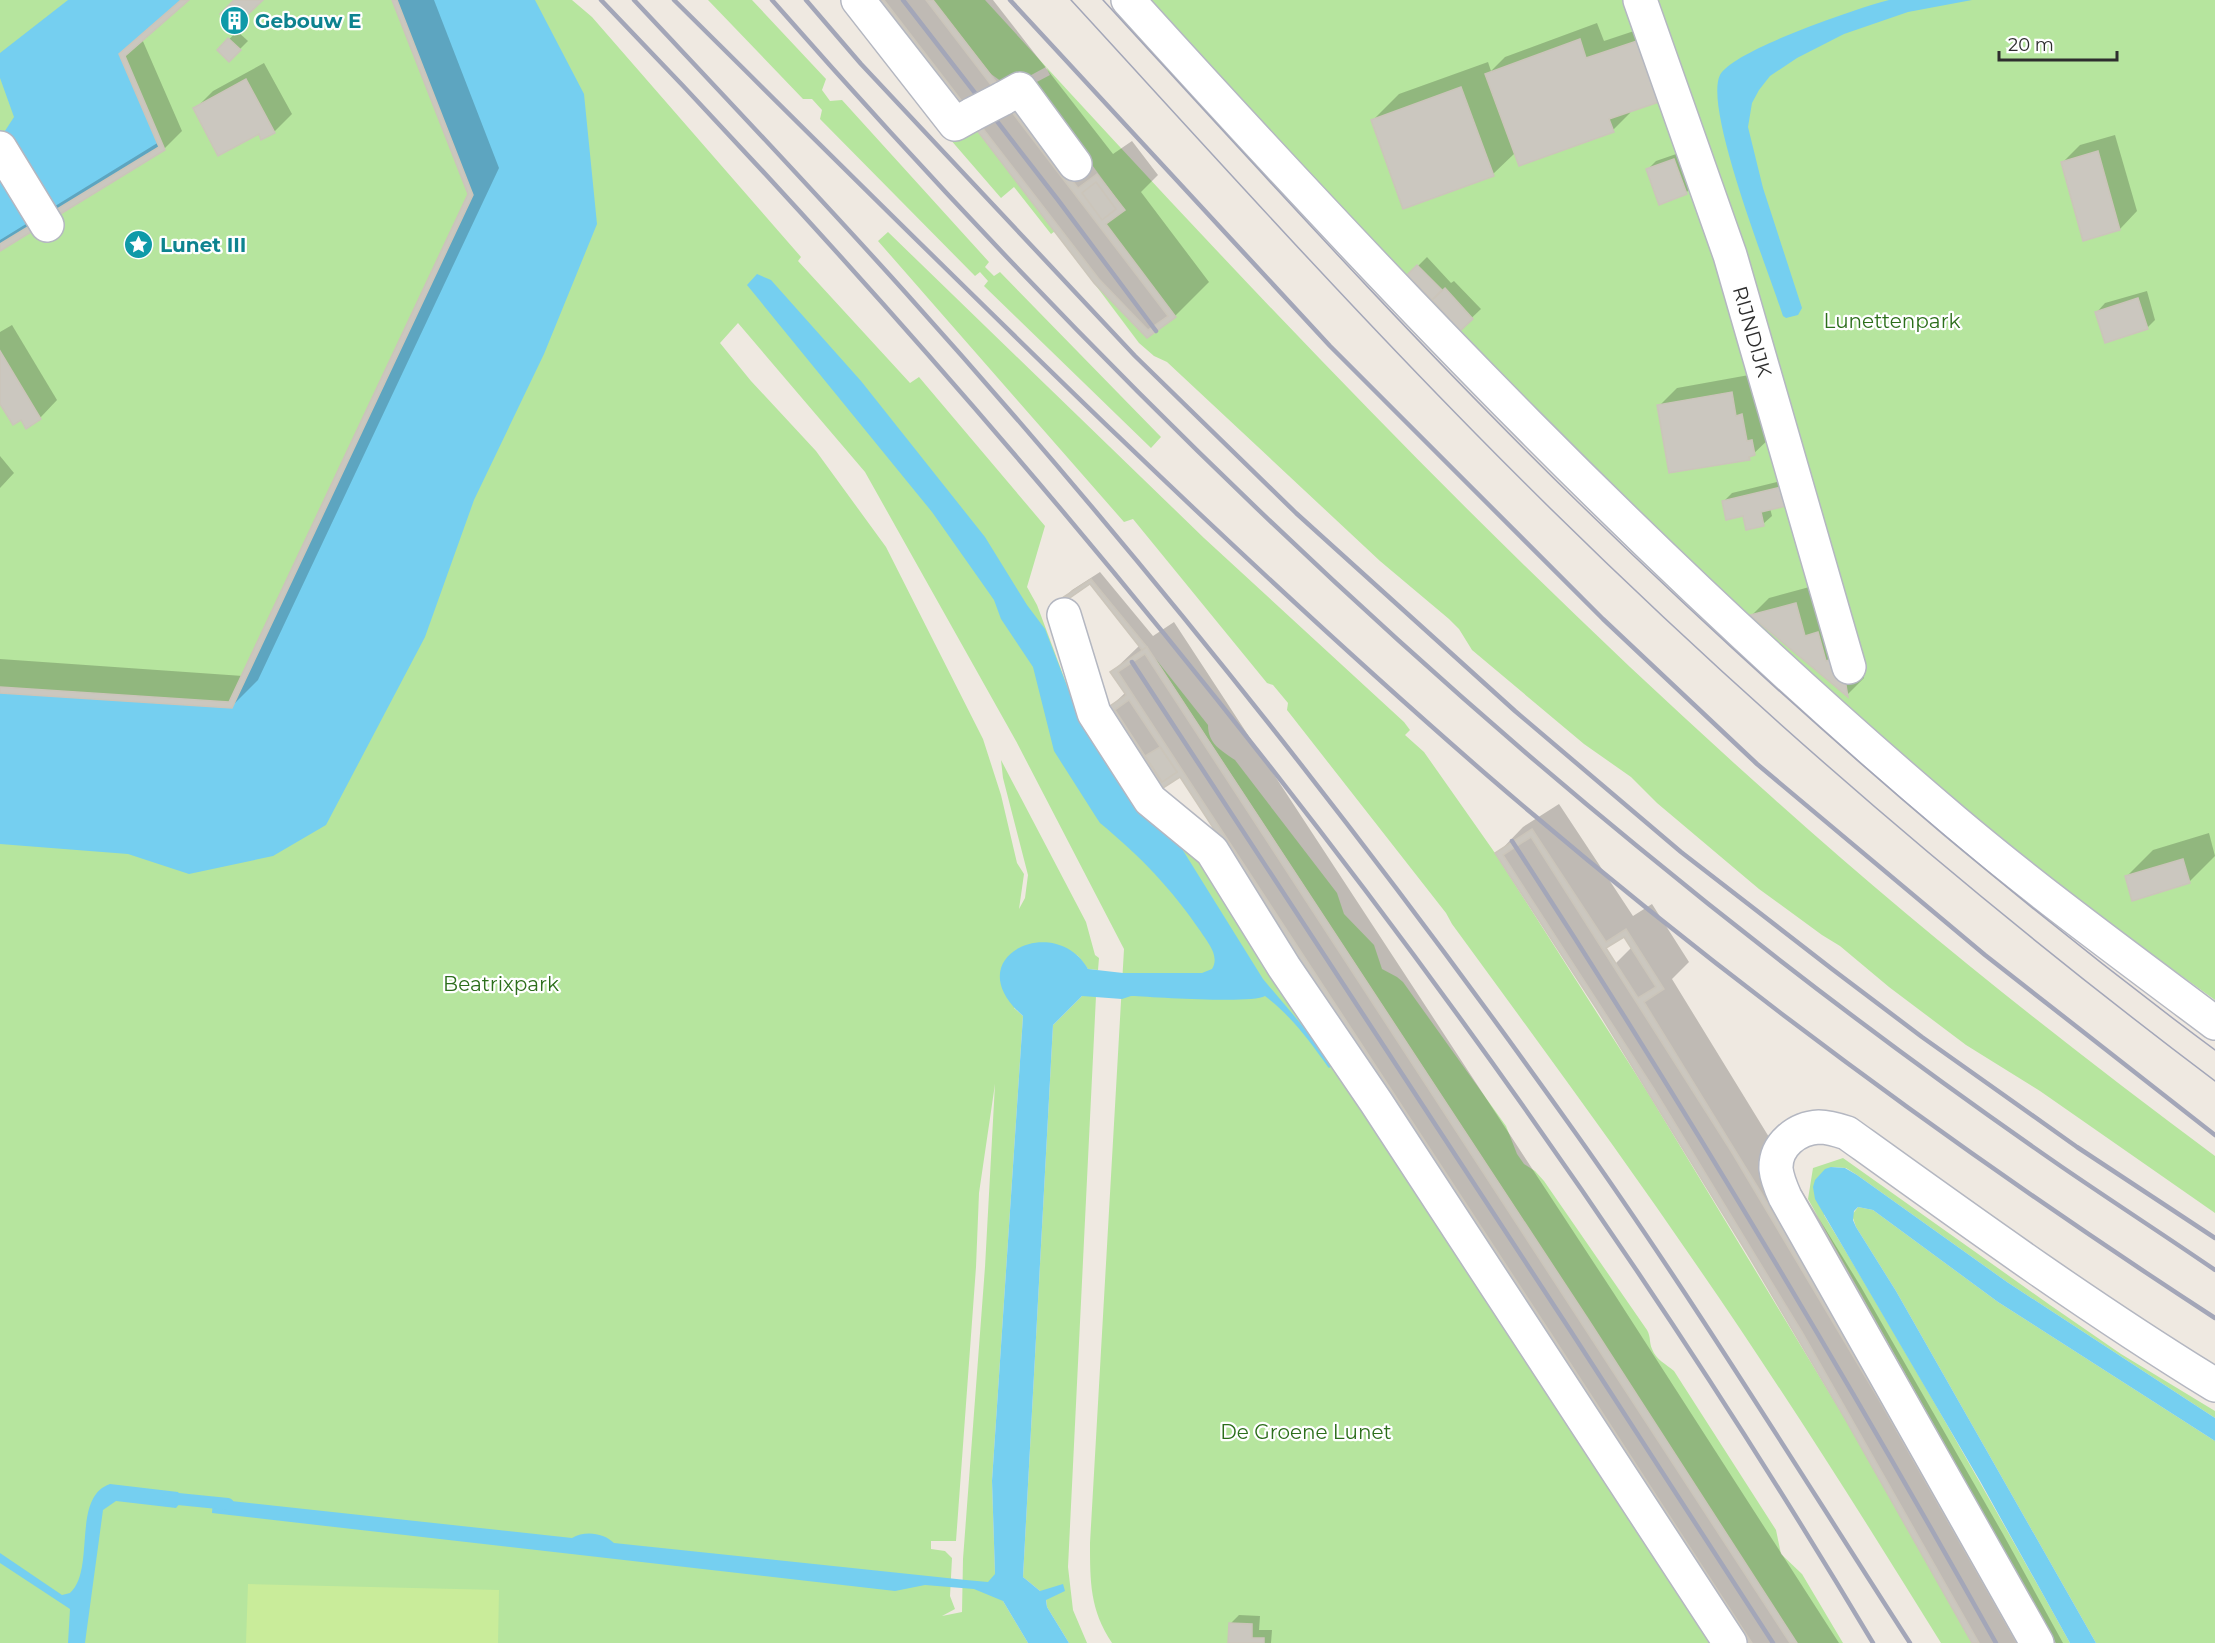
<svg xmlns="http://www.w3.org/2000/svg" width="2215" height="1643" viewBox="0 0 2215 1643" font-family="Montserrat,sans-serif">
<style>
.green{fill:#b6e59e;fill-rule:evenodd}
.pitch{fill:#c9ec9a}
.water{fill:#75cff0}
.shadow{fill:#0003;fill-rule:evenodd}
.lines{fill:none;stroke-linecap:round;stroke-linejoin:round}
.stream{stroke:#75cff0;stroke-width:12}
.building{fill:#cbc7bf;stroke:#cbc5ba;stroke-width:1.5;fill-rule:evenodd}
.minor-casing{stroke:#b4b7c1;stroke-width:36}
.minor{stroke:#fff;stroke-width:33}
.tram{stroke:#a3a6b8;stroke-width:1.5}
.rail{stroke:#a3a6b8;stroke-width:4.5}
.minor-bridge-casing{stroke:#b4b7c1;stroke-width:36;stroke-linecap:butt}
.minor-bridge{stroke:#fff;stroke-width:33}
.labels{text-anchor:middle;stroke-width:4.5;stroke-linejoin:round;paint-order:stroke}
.culture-label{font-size:20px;font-weight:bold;fill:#0d838f;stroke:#fff;text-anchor:start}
.park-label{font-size:20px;fill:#2c6e1b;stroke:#fff}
.street-label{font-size:20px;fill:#2e2e2e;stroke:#fff}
</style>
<rect width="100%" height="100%" fill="#efe9e1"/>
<g class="green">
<path d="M 0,0 L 572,0 L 592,17 L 801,257 L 798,261 L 910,383 L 919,377 L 1045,526 L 1027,587 L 1037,605 L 1077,712 L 1179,844 L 1201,864 L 1712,1643 L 1112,1643 C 1090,1610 1090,1582 1090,1543 L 1124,949 L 1016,741 L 865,472 L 738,323 L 720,343 L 751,381 L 816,451 L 886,547 L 983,739 L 1001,795 L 1017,863 L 1024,874 L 1019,909 L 1025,898 L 1028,875 L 1003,778 L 1001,760 L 1086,922 L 1095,955 L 1099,958 L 1098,970 L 1088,969 L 1078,956 L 1067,949 L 1014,1008 L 1023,1016 L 992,1481 L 995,1574 L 1003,1601 L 1028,1643 L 0,1643 ZM 995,1084 L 985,1267 L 963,1559 L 962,1612 L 942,1616 L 955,1609 L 950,1596 L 952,1558 L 945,1551 L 931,1549 L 931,1541 L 956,1541 L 976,1267 L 979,1193 Z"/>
<polygon points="708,0 752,0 826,79 822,90 830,101 842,100 989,262 985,267 994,276 1000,272 1161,437 1151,448 984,286 988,281 980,272 975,276 820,119 822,110 812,99 803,99"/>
<path d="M 933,0 L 985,0 C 1236,275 1495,551 1773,798 C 1914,925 2063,1043 2215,1156 L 2215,1213 L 2040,1091 L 1966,1045 L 1889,987 L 1840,946 L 1822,935 L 1759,889 L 1657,803 L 1631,777 L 1584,744 L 1472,650 L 1459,629 L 1449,619 L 1380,561 L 1167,362 L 1154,356 L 1139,343 L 1094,283 L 1147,338 L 1175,317 L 1106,224 L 1125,210 L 1033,84 L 1050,75 L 1046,67 L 1009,87 L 991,74 Z"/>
<polygon points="1145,0 2215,0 2215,1000 2029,866 1700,583 1567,453"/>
<polygon points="968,118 1055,231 1051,234 1014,187 1001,198 943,131"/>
<path d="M 888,232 L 1204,538 L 1404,722 L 1410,730 L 1405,735 L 1424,752 L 1495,853 L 1648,1093 L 1844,1417 L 1972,1643 L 1941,1643 C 1863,1517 1784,1392 1700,1270 C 1620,1153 1536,1039 1452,924 L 1446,913 L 1287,710 L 1288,703 L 1273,685 L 1267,683 L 1133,519 L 1124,522 L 878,241 Z"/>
<path d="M 1155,658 L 1208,725 C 1208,744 1221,750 1235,760 L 1337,893 L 1344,914 L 1374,945 L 1382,969 L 1397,977 L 1403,982 L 1506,1126 L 1517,1154 L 1524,1164 L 1535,1171 L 1544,1181 L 1647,1330 C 1651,1337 1649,1342 1652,1349 C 1656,1360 1666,1364 1674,1371 L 1776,1530 L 1781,1554 L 1802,1574 L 1843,1643 L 1797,1643 L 1588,1319 Z"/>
<polygon points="1082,996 1096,996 1068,1567 1073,1610 1087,1643 1069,1643 1047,1607 1046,1599 1040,1591 1023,1577 1053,1025"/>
<path d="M 1843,1158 L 2050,1305 L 2121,1354 L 2215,1411 L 2215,1418 L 2007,1282 L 1857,1175 L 1846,1168 L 1831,1167 L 1824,1215 C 1909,1356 1990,1499 2070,1643 L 2056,1643 L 1808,1199 L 1813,1168 Z"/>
<polygon points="1858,1207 1873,1210 1998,1302 2215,1441 2215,1643 2096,1643 1896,1291 1856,1227 1852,1215"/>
</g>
<polygon class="pitch" points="248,1584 499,1590 498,1643 246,1643"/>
<g class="water">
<polygon points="68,0 181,0 119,54 159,147 51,213 3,134 14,117 0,78 0,53"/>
<polygon points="397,0 535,0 584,94 597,224 544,354 474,500 425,637 326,825 273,856 189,874 128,854 0,844 0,693 232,708 473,195"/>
<path d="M 1889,0 L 1972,0 L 1908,12 L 1844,34 L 1797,58 L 1770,76 L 1759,90 L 1752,103 L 1748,127 L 1763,188 L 1802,308 L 1798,315 L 1786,318 L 1783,316 C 1770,275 1703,108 1720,75 C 1733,50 1858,8 1889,0 Z"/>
<polygon points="0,168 34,223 0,244"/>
<path d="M 757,274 L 771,280 L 861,381 L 985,537 L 1027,605 L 1045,629 L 1077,712 L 1179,844 L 1263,979 L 1307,1031 L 1332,1066 L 1329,1068 L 1328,1067 C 1309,1040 1291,1016 1265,996 C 1252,1004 1154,997 1131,996 L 1122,999 L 1082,996 L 1053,1025 L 1023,1577 L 1040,1591 L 1063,1584 L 1065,1591 L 1046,1600 L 1047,1607 L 1069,1643 L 1028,1643 L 1003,1601 L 974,1589 L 925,1585 L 895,1591 L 212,1513 L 213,1499 L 572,1538 C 585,1530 604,1533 614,1543 L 966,1580 L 988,1582 L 995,1574 L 992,1481 L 1023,1016 C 955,957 1055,911 1088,969 L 1123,973 L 1202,973 L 1212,969 C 1220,956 1208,943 1201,932 C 1171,888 1141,857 1100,823 L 1096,817 L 1054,751 L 1033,667 L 1001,619 L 994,600 L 932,512 L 747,285 Z"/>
<polygon points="1831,1167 1845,1168 1857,1175 2007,1282 2215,1418 2215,1441 1998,1302 1873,1210 1858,1207 1854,1211 1853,1220 1856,1227 1896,1291 2096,1643 2070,1643 1980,1481 1815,1199 1813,1187 1815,1180 1825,1169"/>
<path d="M 110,1484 L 178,1492 L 181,1496 L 181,1502 L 176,1508 L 116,1501 L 103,1510 L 85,1643 L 68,1643 L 70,1609 L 0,1563 L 0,1553 L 62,1595 L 70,1593 C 96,1570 71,1497 110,1484 Z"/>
</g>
<g class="shadow">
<polygon points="181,0 187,0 142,39 182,131 164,149 0,249 0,240 159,142 121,55"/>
<polygon points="393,0 434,0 499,168 258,680 231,707 0,691 0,659 243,676 470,194"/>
<polygon points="878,0 993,0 1113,154 1132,141 1158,175 1141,192 1209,282 1175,316 1147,336 1096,282"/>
<polygon points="1597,23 1604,41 1655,24 1630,113 1613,130 1515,153 1493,174 1373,120 1399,94 1488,62 1491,71 1505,57"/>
<polygon points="237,31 248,41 229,60 219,50"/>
<polygon points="264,63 292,114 274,132 262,138 259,132 195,109 213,91"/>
<polygon points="2115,135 2137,211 2120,229 2063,162 2080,145"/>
<polygon points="1682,152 1694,184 1686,193 1647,170 1656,161"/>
<polygon points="1427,257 1451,283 1454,281 1481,309 1460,329 1409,275"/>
<polygon points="2147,291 2155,320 2147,328 2097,312 2105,303"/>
<polygon points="12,325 57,400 40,418 21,418 0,400 0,332"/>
<polygon points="1749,375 1754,399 1759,398 1772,436 1749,458 1659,406 1677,388"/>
<polygon points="0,456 14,473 0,488"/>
<polygon points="1793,478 1770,508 1772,516 1763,524 1723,502 1732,493"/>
<polygon points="1100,572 1153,636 1174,622 1613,1292 1839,1643 1746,1643 1181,775 1161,788 1109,708 1126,692 1112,672 1140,645 1090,582 1064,598 1072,590"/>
<polygon points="1813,586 1858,640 1864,678 1847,695 1752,615 1769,598"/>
<path d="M 1559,804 L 1633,916 L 1652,904 L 1689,962 L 1672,979 L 1861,1287 L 2003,1534 L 2063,1643 L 1974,1643 L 1846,1416 L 1650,1092 L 1497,854 L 1523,827 ZM 1624,935 L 1632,947 L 1616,963 L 1605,947 Z"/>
<polygon points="2209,833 2215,856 2189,882 2126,877 2153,850"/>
<polygon points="1239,1615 1260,1616 1259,1630 1272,1630 1271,1643 1229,1643 1230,1624"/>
</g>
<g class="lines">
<polyline class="stream" points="168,1498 228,1504"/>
</g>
<g class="building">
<polygon points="181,0 189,0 125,56 165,150 0,251 0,244 159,147 119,54"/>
<polygon points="234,0 263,0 234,28 220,14"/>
<polygon points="392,0 397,0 473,195 232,708 0,693 0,687 229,702 468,194"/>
<polygon points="877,0 884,0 1099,279 1148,330 1168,316 926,0 933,0 1078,188 1097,174 1125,210 1106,224 1176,317 1147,338 1094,283"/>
<polygon points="228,38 241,50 229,62 217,50"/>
<polygon points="1580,39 1586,58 1637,41 1659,102 1609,119 1614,132 1519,166 1485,74"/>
<polygon points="246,79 275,133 261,140 259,134 218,156 193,108"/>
<polygon points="1461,87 1494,176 1403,209 1371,120"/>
<polygon points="2098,151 2120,230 2083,241 2061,162"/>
<polygon points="1674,159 1687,194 1659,205 1646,169"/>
<polygon points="1096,182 1116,209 1102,220 1082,193"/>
<polygon points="1417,265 1442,290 1432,300 1407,275"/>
<polygon points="1445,288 1473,319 1460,331 1432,300"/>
<polygon points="2138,298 2148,329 2105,343 2095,312"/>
<polygon points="0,351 41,419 26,429 21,420 13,425 0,404"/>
<polygon points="1732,392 1736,416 1742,414 1747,441 1752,440 1755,455 1749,457 1750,460 1669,473 1657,405"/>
<polygon points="1785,486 1790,505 1761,512 1764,526 1746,530 1743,516 1726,520 1722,501"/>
<polygon points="1091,579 1147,647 1142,650 1090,584 1064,602 1062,598"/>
<polygon points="1796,603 1805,636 1818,632 1826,661 1841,656 1848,697 1750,615"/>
<path d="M 1147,647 L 1588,1319 L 1797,1643 L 1790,1643 L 1145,654 L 1118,672 L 1555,1340 L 1752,1643 L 1745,1643 L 1180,777 L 1160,790 L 1107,708 L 1126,695 L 1110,672 ZM 1129,700 L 1177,772 L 1162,782 L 1115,710 Z"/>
<polygon points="1160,747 1177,772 1162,782 1145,756"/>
<path d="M 1532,829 L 1606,942 L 1626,929 L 1664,989 L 1644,1002 L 1835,1313 L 2024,1643 L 2017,1643 L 1878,1398 L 1731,1151 L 1531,837 L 1503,855 L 1654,1089 L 1802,1332 L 1979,1643 L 1972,1643 L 1844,1417 L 1747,1253 L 1598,1011 L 1495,853 ZM 1624,937 L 1656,987 L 1638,998 L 1606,948 Z"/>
<polygon points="2183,859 2190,883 2132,901 2125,876"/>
<polygon points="1229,1623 1252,1624 1252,1638 1264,1638 1264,1643 1228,1643"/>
</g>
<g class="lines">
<defs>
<g id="minor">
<polyline points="858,0 955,124 973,114"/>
<path d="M 1128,0 C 1389,288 1657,569 1954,821 C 2038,892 2127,957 2215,1023"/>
<path id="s1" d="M 1640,0 L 1730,255 L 1849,667"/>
<polyline points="1002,99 1020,89 1075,164"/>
<polyline points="0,148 47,225"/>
<polyline points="1064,615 1094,713 1112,741 1150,800 1212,851 1284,967 1376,1102 1730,1643"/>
<path d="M 2037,1643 L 1785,1197 C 1781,1188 1777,1179 1776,1169 C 1775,1145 1797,1128 1819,1127 C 1829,1127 1838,1130 1847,1133 C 1968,1220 2088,1307 2215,1385"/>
</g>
</defs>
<use href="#minor" class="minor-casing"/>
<use href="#minor" class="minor"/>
<g class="tram">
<path d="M 1071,0 C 1205,146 1337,293 1476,434 C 1706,668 1953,883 2215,1081"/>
<path d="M 1103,0 C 1259,170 1414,342 1579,503 C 1779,698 1991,883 2215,1050"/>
</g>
<g class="rail">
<path d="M 601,0 C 1083,499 1517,1046 1873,1643"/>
<path d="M 634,0 C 725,97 816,193 905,292 C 1145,559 1369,842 1577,1135 C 1694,1300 1800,1473 1910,1643"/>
<path d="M 674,0 C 940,263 1204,529 1487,775 C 1716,973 1961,1153 2215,1318"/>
<path d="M 772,0 C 1039,304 1324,590 1637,846 C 1774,959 1916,1066 2062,1167 C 2113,1202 2164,1235 2215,1270"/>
<polyline points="806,0 861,64 1135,356 1296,513 1515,711 1681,852 1832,969 1922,1037 2077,1147 2215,1238"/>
<polyline points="903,0 1058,200 1156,331"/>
<polyline points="1010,0 1330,346 1603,619 1757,764 1985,955 2215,1135"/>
<polyline points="1132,662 1570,1330 1773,1643"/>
<path d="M 1512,841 C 1683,1103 1843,1371 1996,1643"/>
</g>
<defs>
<polyline id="minor-bridge" points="973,114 1002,99"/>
</defs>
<use href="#minor-bridge" class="minor-bridge-casing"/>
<use href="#minor-bridge" class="minor-bridge"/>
</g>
<defs>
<symbol id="building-disc" viewBox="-11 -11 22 22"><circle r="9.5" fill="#0f9aa8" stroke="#fff"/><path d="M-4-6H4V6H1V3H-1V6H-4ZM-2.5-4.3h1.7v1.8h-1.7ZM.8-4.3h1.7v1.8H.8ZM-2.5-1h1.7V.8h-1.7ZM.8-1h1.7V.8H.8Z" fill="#fff"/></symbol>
<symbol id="sight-disc" viewBox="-11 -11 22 22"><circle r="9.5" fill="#0f9aa8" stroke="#fff"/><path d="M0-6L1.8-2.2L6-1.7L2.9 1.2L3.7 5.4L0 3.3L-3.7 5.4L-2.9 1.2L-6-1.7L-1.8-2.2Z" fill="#fff"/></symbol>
</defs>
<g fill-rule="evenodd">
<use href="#building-disc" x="218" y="4" width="33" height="33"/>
<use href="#sight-disc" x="122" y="228" width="33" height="33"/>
</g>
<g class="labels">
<g class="culture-label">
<text x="255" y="28">Gebouw E</text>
<text x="160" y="252">Lunet III</text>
</g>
<g class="park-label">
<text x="1892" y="328">Lunettenpark</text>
<text x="501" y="991">Beatrixpark</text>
<text x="1306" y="1439">De Groene Lunet</text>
</g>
<g class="street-label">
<text dy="7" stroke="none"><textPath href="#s1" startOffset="350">RIJNDIJK</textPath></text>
</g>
</g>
<path d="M1999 51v9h118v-9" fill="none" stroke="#2e2e2e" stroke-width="3"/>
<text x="2008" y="51" font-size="18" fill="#2e2e2e" stroke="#ffffff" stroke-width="4.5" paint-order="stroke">20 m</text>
</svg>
